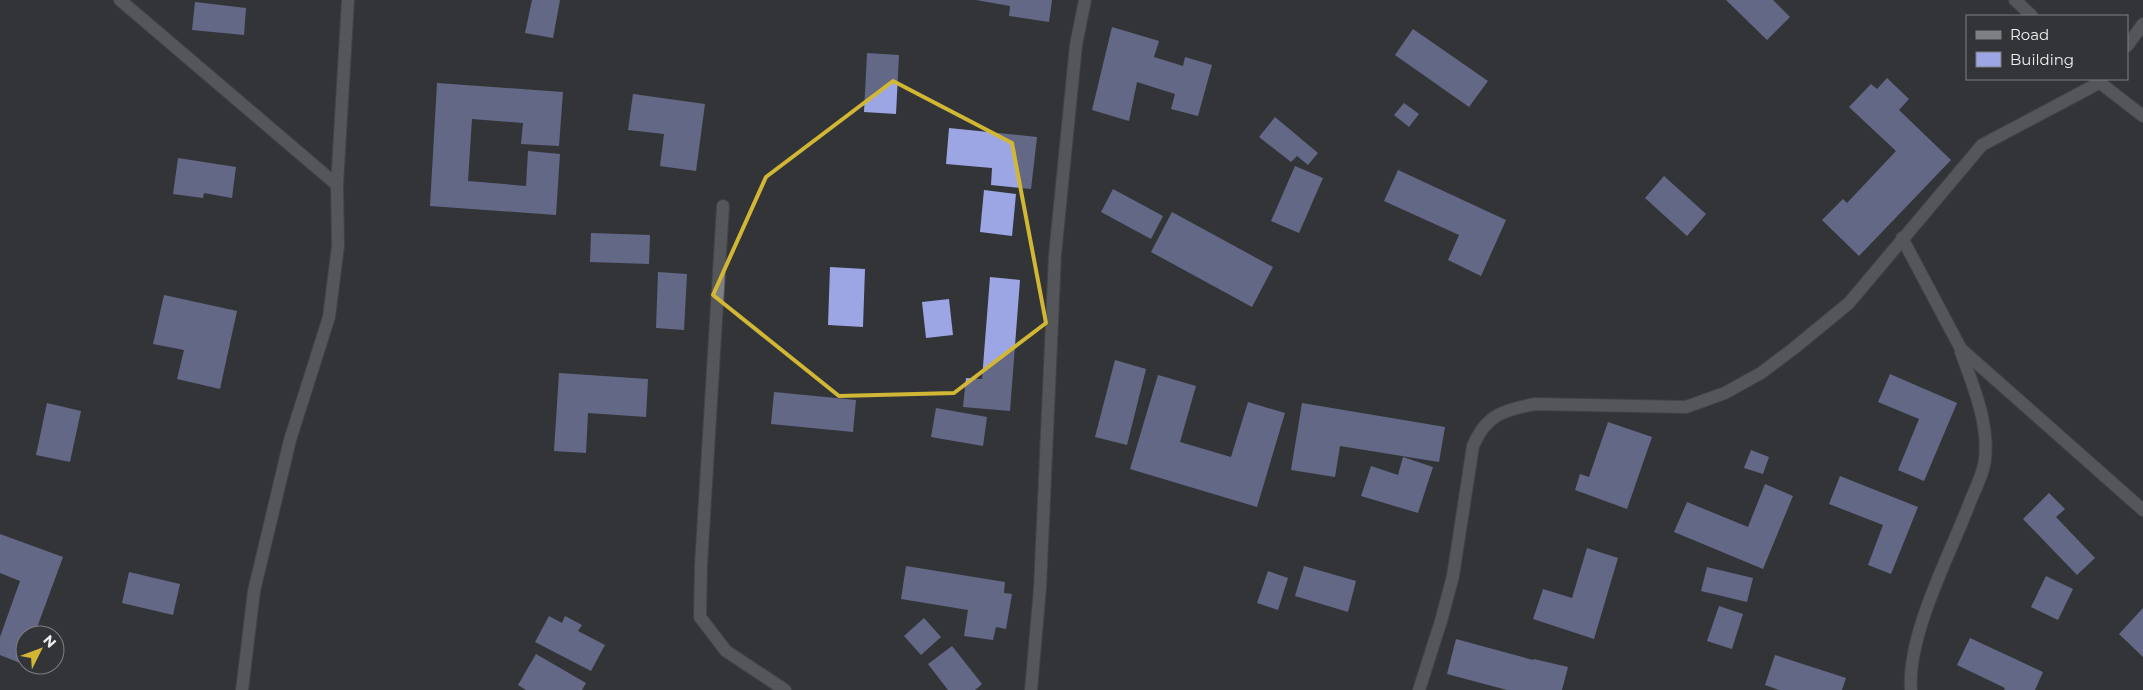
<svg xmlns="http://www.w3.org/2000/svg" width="2143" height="690" viewBox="0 0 2143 690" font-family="Montserrat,sans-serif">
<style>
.building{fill:#9ca6e5}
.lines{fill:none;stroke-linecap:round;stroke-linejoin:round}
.minor-casing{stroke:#515257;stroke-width:14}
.minor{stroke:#7d7f84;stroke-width:12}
.marked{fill:none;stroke:#d2b735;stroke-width:4;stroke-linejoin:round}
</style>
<rect width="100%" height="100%" fill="#333438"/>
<g class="building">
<polygon points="532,0 560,0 553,38 525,33"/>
<polygon points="976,0 1052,0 1049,22 1009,16 1010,6"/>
<polygon points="1726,0 1773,0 1790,17 1767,40"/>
<polygon points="195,2 246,8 244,35 192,30"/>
<polygon points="1112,27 1159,41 1154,57 1183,66 1185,57 1212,65 1198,116 1171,109 1175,94 1137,82 1129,121 1092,110"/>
<polygon points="1413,29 1488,81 1469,107 1395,55"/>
<polygon points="867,53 899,55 896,114 864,112"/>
<polygon points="1887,78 1909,99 1899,110 1951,160 1859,256 1822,220 1843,199 1847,203 1896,151 1849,107 1871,84 1877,89"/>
<polygon points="437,83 563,92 559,146 521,144 523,123 472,119 468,181 526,186 528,151 560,154 556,215 430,206"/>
<polygon points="633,94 705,104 696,171 660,166 664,134 628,130"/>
<polygon points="1404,103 1419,114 1409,127 1394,115"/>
<polygon points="1275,117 1318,153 1308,165 1297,156 1291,162 1259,137"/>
<polygon points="949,128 1037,137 1031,189 991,185 992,168 946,164"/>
<polygon points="178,158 236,167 232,198 204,193 203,198 173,194"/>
<polygon points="1295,166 1323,178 1299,233 1271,221"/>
<polygon points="1398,170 1506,220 1481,276 1448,260 1459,235 1384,201"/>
<polygon points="1664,176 1706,214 1687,236 1645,198"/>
<polygon points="1113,189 1163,216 1151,239 1101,212"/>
<polygon points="984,190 1016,194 1012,236 980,232"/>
<polygon points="1172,212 1273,267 1252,307 1151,252"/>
<polygon points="591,233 650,235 649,264 590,262"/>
<polygon points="830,267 865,269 863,327 828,325"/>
<polygon points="658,272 687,274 684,330 656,328"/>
<polygon points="990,277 1020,280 1010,411 963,407 966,378 982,379"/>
<polygon points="164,295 237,311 220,389 177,379 184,350 153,344"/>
<polygon points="949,299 953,335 926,338 922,302"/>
<polygon points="1115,360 1146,369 1127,445 1095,437"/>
<polygon points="559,373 648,379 646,417 588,413 586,453 554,451"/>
<polygon points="1890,374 1957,403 1924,481 1898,470 1919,419 1878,402"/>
<polygon points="1158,375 1196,386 1180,442 1231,457 1248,402 1285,413 1257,507 1130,469"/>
<polygon points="774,392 856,400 853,432 771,424"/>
<polygon points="47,403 81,411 70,462 36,455"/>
<polygon points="1302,403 1445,427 1439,462 1340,446 1335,477 1291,470"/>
<polygon points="936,408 987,417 983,446 931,437"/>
<polygon points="1608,422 1652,437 1627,509 1575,490 1580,474 1589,477"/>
<polygon points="1751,450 1769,457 1763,474 1744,468"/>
<polygon points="1403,457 1433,467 1418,513 1361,496 1371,466 1398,475"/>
<polygon points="1840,476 1918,507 1891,574 1868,565 1883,525 1829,504"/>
<polygon points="1765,484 1793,496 1763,569 1674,532 1687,502 1748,527"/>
<polygon points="2049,493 2065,509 2056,517 2095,558 2077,575 2023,519"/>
<polygon points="0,534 63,557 35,633 41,635 25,635 25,665 0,655 0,637 20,581 0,573"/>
<polygon points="1587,548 1618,558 1594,639 1533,619 1543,589 1572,598"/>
<polygon points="906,566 1005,582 1004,593 1012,594 1006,629 996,627 993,640 964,636 968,610 901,599"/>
<polygon points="1304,566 1356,581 1348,612 1295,596"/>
<polygon points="1707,567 1753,578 1747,602 1701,591"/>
<polygon points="1268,571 1288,578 1278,610 1257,603"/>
<polygon points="129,572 180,584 173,615 122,603"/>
<polygon points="2046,576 2073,589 2058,620 2031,607"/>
<polygon points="1719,606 1743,614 1732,649 1707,641"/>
<polygon points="2143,608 2143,657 2119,634"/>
<polygon points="549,616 562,623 565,616 582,625 578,631 605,645 591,671 535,642"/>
<polygon points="924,618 941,637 921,655 904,636"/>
<polygon points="1970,638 2043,672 2035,690 2004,690 2005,688 1957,665"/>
<polygon points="1456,639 1533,660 1534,659 1568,667 1562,690 1507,690 1447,674"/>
<polygon points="952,646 982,684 975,690 948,690 928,664"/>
<polygon points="536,654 586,683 582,690 526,690 518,685"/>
<polygon points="1775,655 1846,678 1842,690 1779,690 1765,685"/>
</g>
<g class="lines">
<defs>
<g id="minor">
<polyline points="120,0 337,185"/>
<polyline points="2015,0 2032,16"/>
<polyline points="2127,46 2143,24"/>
<polyline points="2095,79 2143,116"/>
<polyline points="723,206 701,565 700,617 726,651 785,690"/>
<polyline points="1902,238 1961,349 2143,510"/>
<polyline points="242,690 254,591 290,440 329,317 338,246 337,185 348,0"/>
<polyline points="1031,690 1040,588 1055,255 1076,45 1085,0"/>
<path d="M 1419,690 L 1441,621 L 1453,576 L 1473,446 C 1486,415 1503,410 1535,404 L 1686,407 L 1725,393 L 1761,373 L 1793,349 L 1849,303 L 1982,145 L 2099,83 L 2102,79"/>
<path d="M 1911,690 C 1907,634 1950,555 1970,502 C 1975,489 1984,473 1985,459 C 1989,422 1973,386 1961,352"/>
</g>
</defs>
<use href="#minor" class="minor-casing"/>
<use href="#minor" class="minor"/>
</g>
<path d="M0 0H2143V690H0ZM 893,81 L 1012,143 L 1046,323 L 954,393 L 839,396 L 713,295 L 766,177 Z" fill="#333438" fill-opacity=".55" fill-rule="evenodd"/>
<path class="marked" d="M 893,81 L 1012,143 L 1046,323 L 954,393 L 839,396 L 713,295 L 766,177 Z"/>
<rect x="1966" y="15" width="162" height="65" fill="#333438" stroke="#7e7f82"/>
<rect x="1976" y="31" width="25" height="8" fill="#7d7f84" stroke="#7e7f82"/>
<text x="2010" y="40" font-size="15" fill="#efeff2">Road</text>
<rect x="1976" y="52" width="25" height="15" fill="#9ca6e5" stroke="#7e7f82"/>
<text x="2010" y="65" font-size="15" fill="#efeff2">Building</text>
<g transform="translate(40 650) rotate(48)"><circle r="24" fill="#333438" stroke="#7e7f82"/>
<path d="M0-4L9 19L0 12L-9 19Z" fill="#d2b735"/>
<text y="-8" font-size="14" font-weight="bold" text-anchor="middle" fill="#efeff2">N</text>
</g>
</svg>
